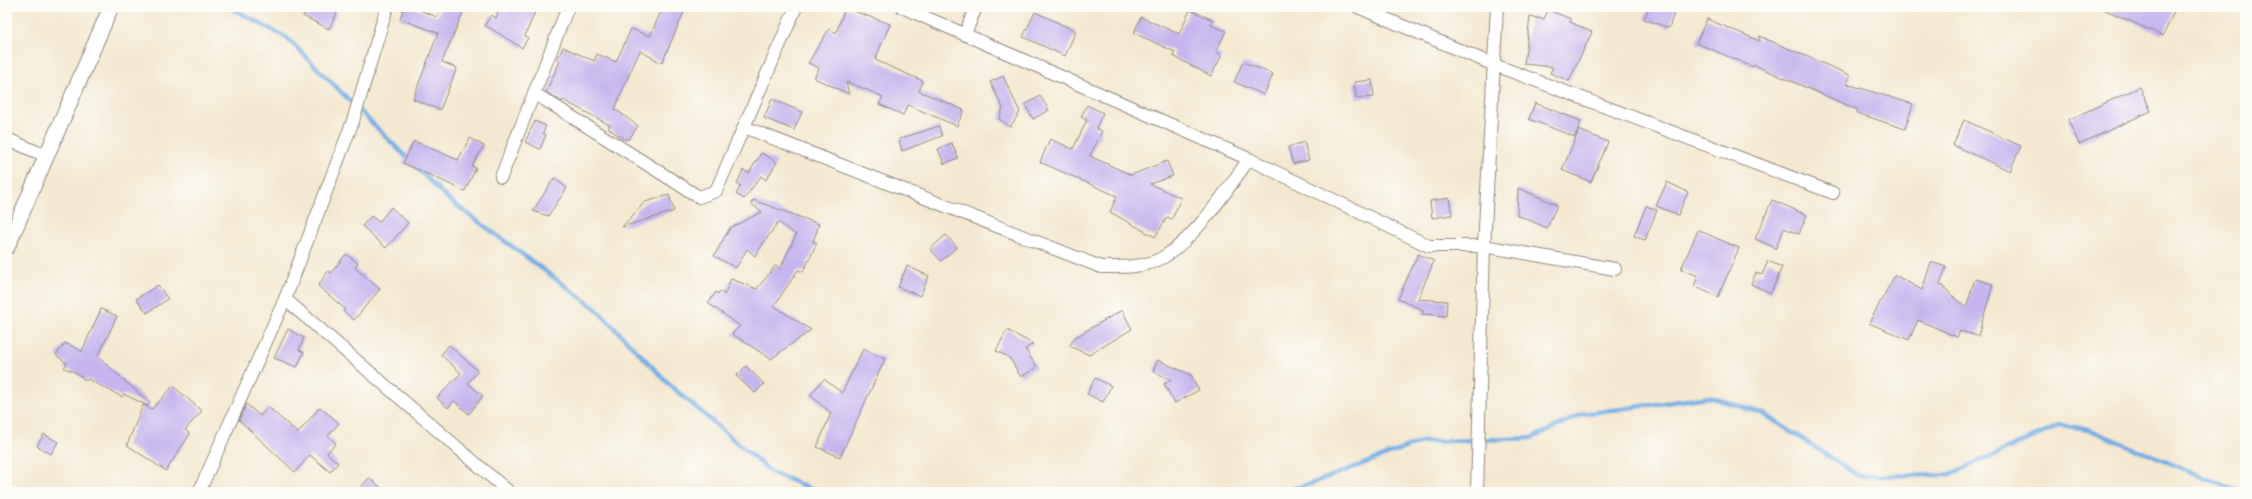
<svg xmlns="http://www.w3.org/2000/svg" width="2252" height="499" viewBox="0 0 2252 499" font-family="Sriracha,sans-serif">
<style>
.lines{fill:none;stroke-linecap:round;stroke-linejoin:round}
.stream{stroke:#75aee5;stroke-width:4.5}
.building{fill:#c6b5ee}
.minor-casing{stroke:#908a7e;stroke-width:14}
.tertiary-casing{stroke:#908a7e;stroke-width:17}
.minor{stroke:#fff;stroke-width:12}
.tertiary{stroke:#fff;stroke-width:15}
</style>
<rect width="100%" height="100%" fill="#fdfcf7"/>
<filter id="ink" filterUnits="userSpaceOnUse"><feTurbulence type="fractalNoise" baseFrequency=".025" numOctaves="2"/><feDisplacementMap in="SourceGraphic" scale="8" xChannelSelector="R" yChannelSelector="G"/><feConvolveMatrix kernelMatrix="1 2 1 2 8 2 1 2 1" color-interpolation-filters="sRGB"/></filter>
<filter id="wash" filterUnits="userSpaceOnUse"><feTurbulence type="fractalNoise" baseFrequency=".012" numOctaves="4" result="noise"/><feDisplacementMap in="SourceGraphic" scale="16" xChannelSelector="R" yChannelSelector="G"/><feGaussianBlur stdDeviation="0.9" result="paint"/><feColorMatrix in="noise" values="0 0 0 0 0 0 0 0 0 0 0 0 0 0 0 0 0 1.4 0 .05"/><feComposite in="paint" operator="in"/></filter>
<g filter="url(#wash)">
<rect width="100%" height="100%" fill="#f4e8d0"/>
<g class="lines">
<g class="stream">
<polyline points="229,7 287,38 409,160"/>
<polyline points="416,167 448,199 595,308 671,386 771,472 818,492"/>
<polyline points="1281,492 1310,484 1421,442 1532,438 1582,414 1710,397 1764,414 1859,476 1948,475 2061,425 2088,429 2239,492"/>
</g>
</g>
<g id="blocks">
<g class="building">
<polygon points="308,7 325,7 337,13 329,29 303,16"/>
<polygon points="404,7 412,7 437,17 441,7 465,7 442,62 457,68 440,110 413,99 438,33 400,19"/>
<polygon points="500,7 537,7 525,36 528,38 522,48 485,25 491,15 496,18"/>
<polygon points="663,7 686,7 662,63 640,51 627,79 615,109 638,126 629,139 624,139 608,128 610,125 563,100 562,102 546,92 560,61 557,60 563,47 594,61 597,54 616,62 631,29 650,36"/>
<polygon points="1649,7 1676,7 1669,28 1644,19"/>
<polygon points="2099,7 2176,7 2163,36"/>
<polygon points="845,8 890,24 875,60 923,81 919,91 964,110 957,126 908,105 903,115 879,104 883,97 860,87 846,82 849,94 814,78 819,68 808,63 829,29 836,33"/>
<polygon points="1190,10 1213,20 1211,25 1226,31 1216,52 1222,55 1211,76 1173,56 1175,52 1134,33 1141,17 1179,34"/>
<polygon points="1548,10 1571,19 1570,22 1592,32 1569,81 1550,73 1553,67 1524,64 1530,17 1544,19"/>
<polygon points="1035,12 1076,31 1065,56 1023,37"/>
<polygon points="1707,19 1760,41 1759,36 1850,75 1847,84 1913,104 1905,129 1857,113 1858,110 1754,65 1753,67 1696,43"/>
<polygon points="1243,62 1273,74 1264,95 1234,82"/>
<polygon points="1003,76 1020,112 1010,127 999,119 1003,108 990,82"/>
<polygon points="1372,80 1374,97 1356,98 1354,82"/>
<polygon points="2140,87 2151,111 2079,144 2068,120"/>
<polygon points="1040,96 1049,110 1033,119 1025,105"/>
<polygon points="772,99 802,112 794,130 764,118"/>
<polygon points="1535,103 1581,121 1575,137 1529,119"/>
<polygon points="1087,105 1103,113 1096,128 1102,131 1090,156 1131,175 1167,161 1173,176 1150,184 1181,198 1172,219 1167,217 1155,237 1110,212 1117,196 1040,162 1050,139 1073,149 1087,120 1081,117"/>
<polygon points="1964,120 2021,146 2010,171 1953,145"/>
<polygon points="535,121 546,126 543,133 546,135 540,149 525,142"/>
<polygon points="939,126 942,136 902,151 899,139"/>
<polygon points="1579,130 1608,142 1591,182 1562,170"/>
<polygon points="470,138 484,146 472,166 476,168 465,191 403,163 414,141 458,160"/>
<polygon points="1304,142 1309,160 1293,164 1288,147"/>
<polygon points="952,143 958,158 944,164 938,149"/>
<polygon points="761,153 777,162 766,180 761,176 744,199 736,194 741,186 737,184 743,170 749,173"/>
<polygon points="554,178 567,188 548,216 533,211"/>
<polygon points="1667,182 1688,192 1678,215 1656,206"/>
<polygon points="1518,188 1557,205 1547,228 1522,217 1517,216"/>
<polygon points="669,195 674,211 622,227 645,202"/>
<polygon points="1449,198 1452,215 1432,218 1430,201"/>
<polygon points="753,200 819,224 813,242 817,243 803,272 798,270 774,306 811,330 771,359 732,334 740,326 708,303 716,292 718,294 720,291 724,295 731,279 757,289 776,265 780,269 796,235 778,222 755,256 747,249 736,268 714,256 730,228 762,212 751,204"/>
<polygon points="1772,200 1807,215 1799,234 1784,228 1776,248 1755,239"/>
<polygon points="1646,206 1657,210 1645,240 1634,236"/>
<polygon points="391,207 408,223 386,248 362,226 371,216 379,222"/>
<polygon points="1698,230 1739,248 1718,297 1694,286 1698,276 1681,269"/>
<polygon points="946,235 957,247 941,261 930,249"/>
<polygon points="346,254 358,263 355,268 380,289 354,320 343,311 345,309 318,286 328,271 331,273"/>
<polygon points="1418,254 1434,261 1418,299 1447,301 1446,316 1422,314 1423,310 1398,299"/>
<polygon points="1768,261 1782,267 1771,293 1751,284 1756,273 1762,275"/>
<polygon points="1931,262 1946,267 1940,284 1966,308 1975,279 1993,284 1978,336 1960,331 1957,337 1918,320 1909,340 1869,323 1895,275 1922,290"/>
<polygon points="907,266 929,276 920,296 898,287"/>
<polygon points="158,285 168,299 147,313 136,299"/>
<polygon points="101,309 117,316 98,357 150,403 148,406 124,394 122,397 88,379 86,381 75,372 64,368 67,363 56,355 65,343 82,351"/>
<polygon points="1122,310 1132,329 1089,355 1070,346 1074,338"/>
<polygon points="288,329 304,338 299,350 304,352 297,367 274,358"/>
<polygon points="1007,330 1033,344 1025,349 1037,367 1021,377 1009,357 996,351"/>
<polygon points="449,345 478,371 468,383 483,396 469,414 454,401 448,408 437,398 461,373 441,355"/>
<polygon points="863,349 885,359 840,457 817,447 831,413 810,395 824,379 842,393"/>
<polygon points="1158,360 1191,375 1199,390 1175,403 1164,384 1171,380 1153,371"/>
<polygon points="746,366 764,384 755,393 736,376"/>
<polygon points="1095,378 1111,386 1103,402 1087,394"/>
<polygon points="173,386 202,411 185,430 190,434 166,471 127,445 143,405 152,409"/>
<polygon points="246,404 260,416 268,407 298,433 320,407 339,423 328,436 336,443 327,453 338,463 330,472 310,455 295,472 239,420"/>
<polygon points="44,434 58,442 51,454 37,446"/>
<polygon points="369,478 387,492 356,492"/>
</g>
</g>
</g>
<g filter="url(#ink)">
<use href="#blocks" fill-opacity="0" stroke="#908a7e" stroke-width="1"/>
<g class="lines">
<defs>
<g id="minor">
<polyline points="902,7 1249,159 1429,246 1484,246 1615,269"/>
<polyline points="1358,7 1492,64 1833,193"/>
<polyline points="965,34 976,7"/>
<polyline points="534,93 699,197 716,191 796,7"/>
<path d="M 744,127 L 1101,267 C 1121,267 1144,268 1162,258 C 1195,239 1227,190 1249,159"/>
<polyline points="7,139 46,156"/>
<polyline points="501,177 568,7"/>
<polyline points="285,299 509,492"/>
<polyline points="199,492 285,299 353,121 387,7"/>
<polyline points="1477,492 1484,246 1497,7"/>
</g>
<polyline id="tertiary" points="7,247 111,7"/>
</defs>
<use href="#minor" class="minor-casing"/>
<use href="#tertiary" class="tertiary-casing"/>
<use href="#minor" class="minor"/>
<use href="#tertiary" class="tertiary"/>
</g>
</g>
<rect width="2252" height="499" fill="none" stroke="#fdfcf7" stroke-width="24"/>
</svg>
